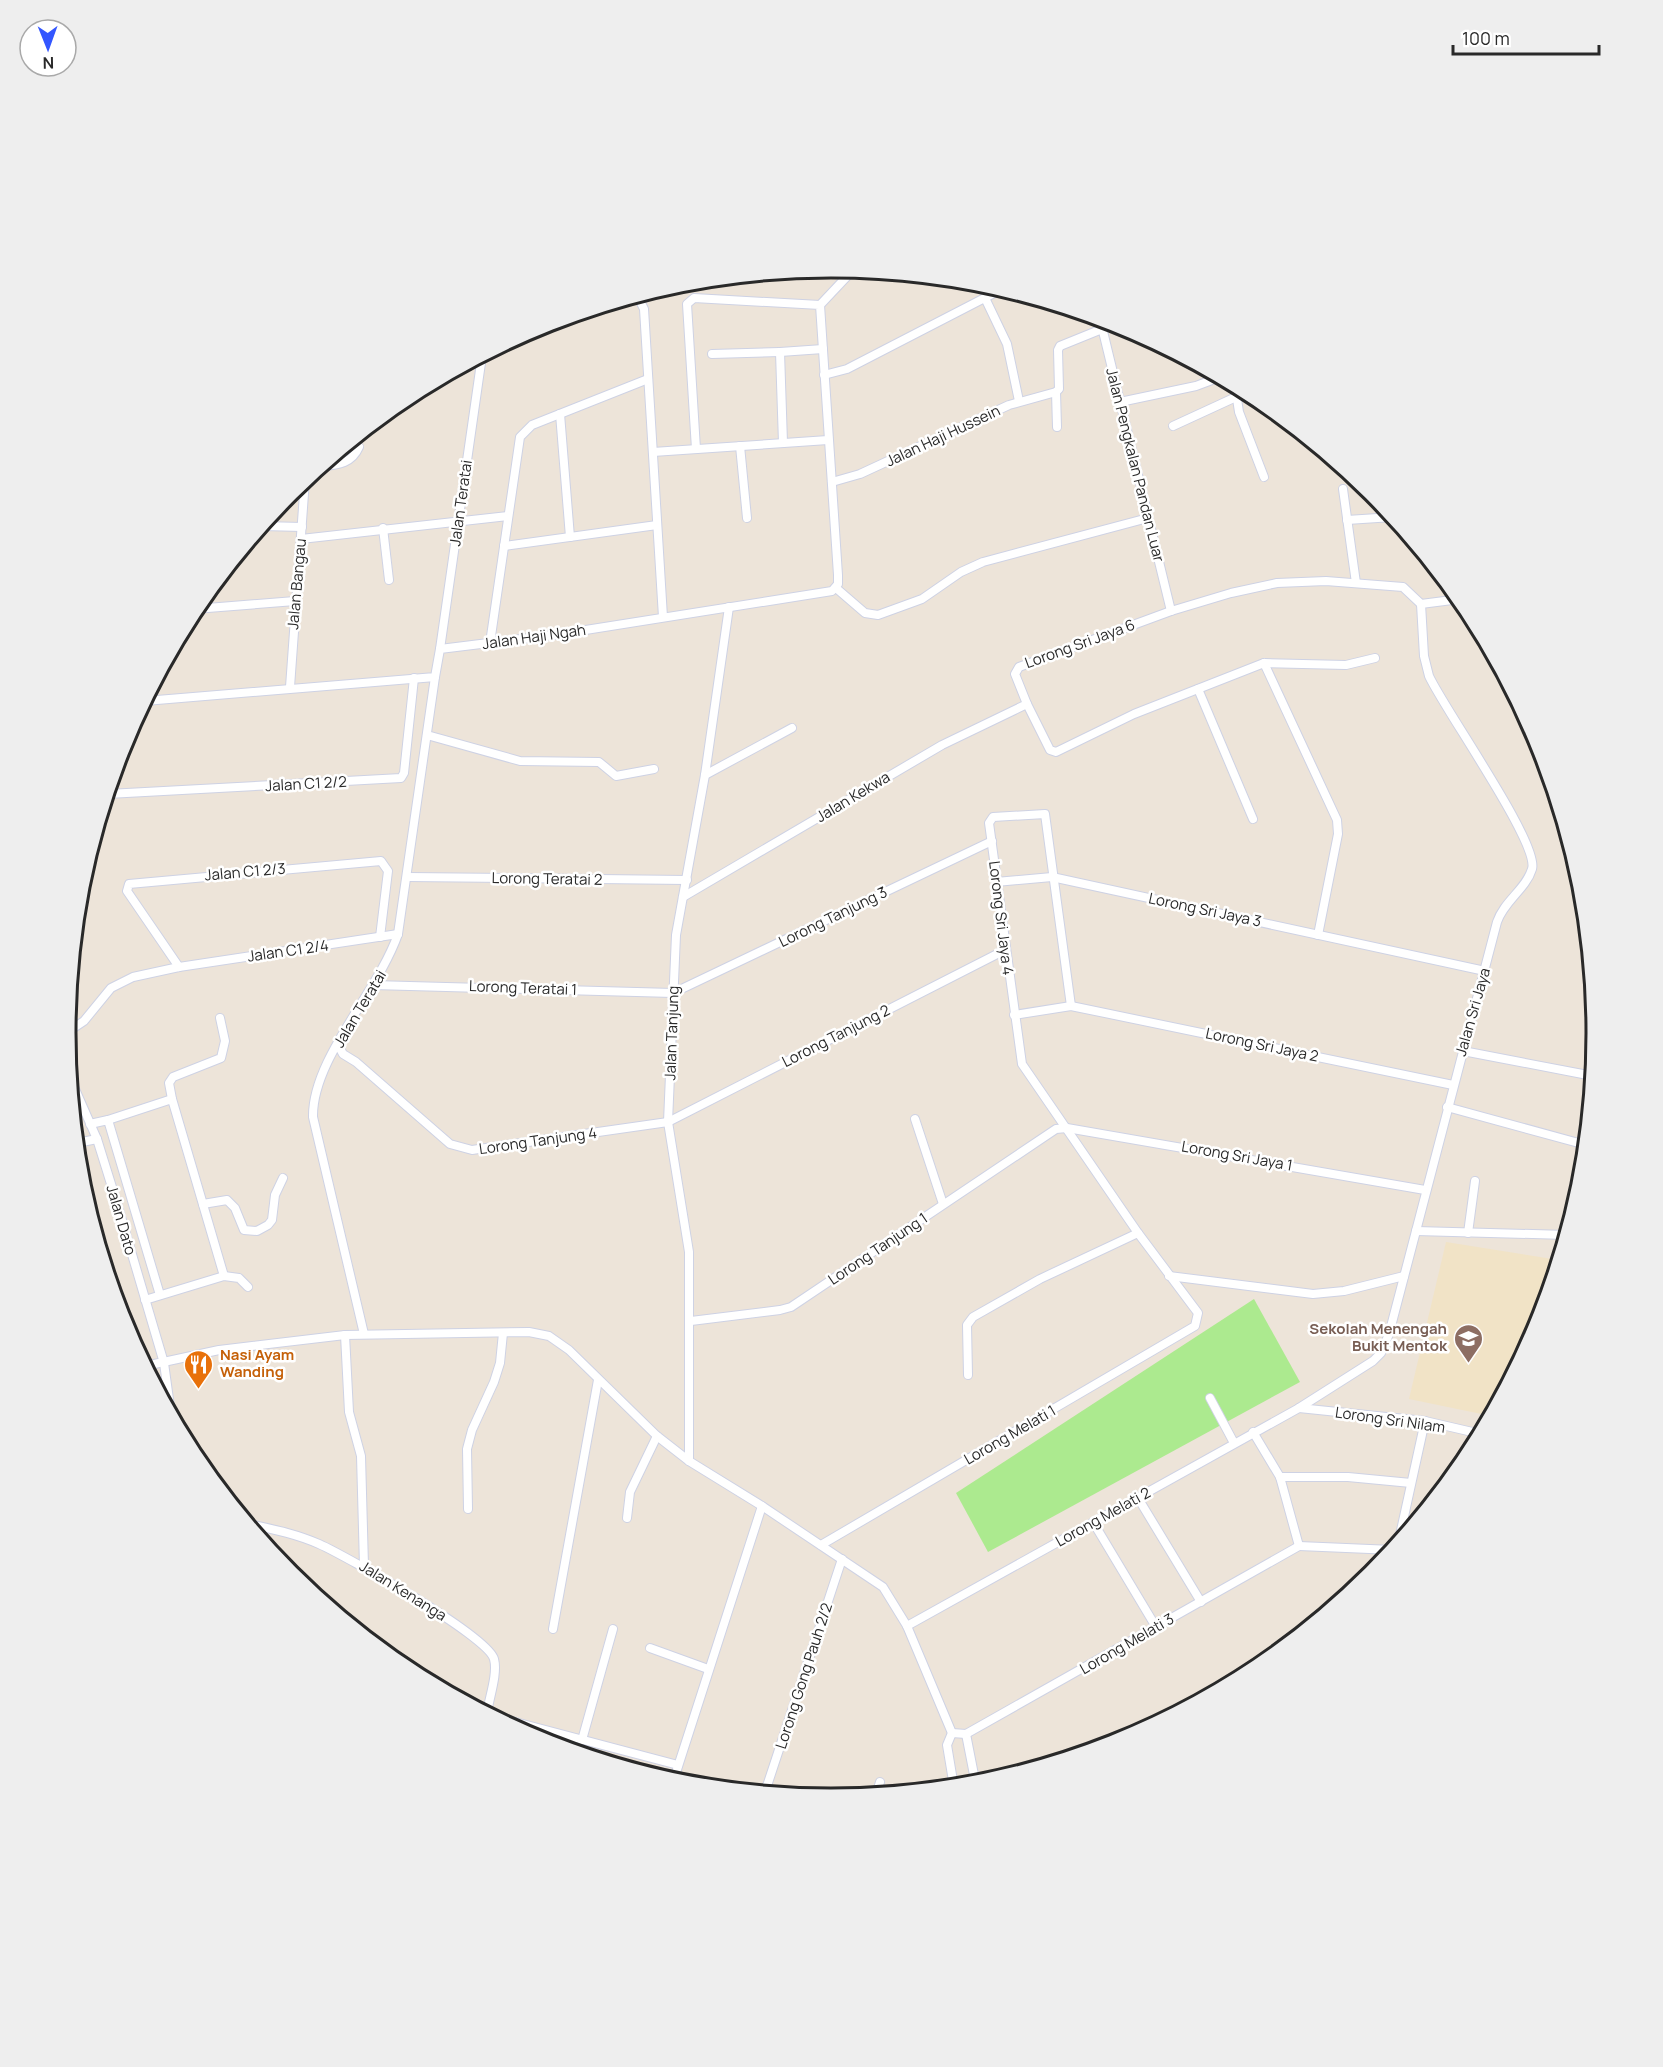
<svg xmlns="http://www.w3.org/2000/svg" width="1663" height="2067" viewBox="0 0 1663 2067" font-family="Manrope,sans-serif">
<style>
.education{fill:#f1e3c6}
.green{fill:#acea8f}
.lines{fill:none;stroke-linecap:round;stroke-linejoin:round}
.street-casing{stroke:#ced2e4;stroke-width:10}
.street{stroke:#fff;stroke-width:8}
.labels{text-anchor:middle;stroke-width:5;stroke-linejoin:round;paint-order:stroke}
.street-label{font-size:15px;fill:#292929;stroke:#fff}
.education-label{font-size:15px;font-weight:bold;fill:#785e54;stroke:#fff;text-anchor:end}
.food-label{font-size:15px;font-weight:bold;fill:#c56008;stroke:#fff;text-anchor:start}
.rim{fill:none;stroke:#292929;stroke-width:3}
</style>
<rect width="100%" height="100%" fill="#ede4d9"/>
<polygon class="education" points="1446,1242 1559,1260 1539,1327 1491,1416 1409,1399"/>
<polygon class="green" points="1254,1299 1300,1382 988,1552 956,1493"/>
<g class="lines">
<defs>
<g id="street">
<polyline points="635,297 639,299 644,309 663,617"/>
<polyline points="985,298 1007,344 1019,401"/>
<polyline points="820,305 853,270"/>
<polyline points="1100,319 1171,611"/>
<polyline points="712,354 780,352"/>
<polyline points="824,375 847,369 1002,289"/>
<polyline points="1235,386 1239,412 1264,477"/>
<polyline points="1120,402 1196,386 1220,377"/>
<polyline points="560,414 570,537"/>
<polyline points="1173,426 1236,397"/>
<polyline points="1057,427 1056,392 1059,389 1058,350 1060,346 1102,329"/>
<polyline points="783,443 780,352 823,349"/>
<polyline points="740,446 747,518"/>
<polyline points="653,452 828,440"/>
<path d="M 322,466 C 339,465 352,463 359,447"/>
<polyline points="832,482 860,474 1009,405 1056,392"/>
<polyline points="1343,489 1356,583"/>
<polyline points="1347,520 1393,517"/>
<polyline points="262,526 302,527"/>
<polyline points="383,528 389,580"/>
<polyline points="301,539 508,516"/>
<polyline points="504,546 657,525"/>
<polyline points="836,588 865,613 878,615 922,599 961,572 983,562 1148,518"/>
<polyline points="1421,604 1460,599"/>
<polyline points="195,609 295,601"/>
<polyline points="490,643 520,437 532,425 648,379"/>
<polyline points="440,649 482,356"/>
<polyline points="1375,658 1346,665 1264,663 1134,714 1056,752 1050,750 1027,704 1015,674 1019,667 1171,611 1231,593 1277,583 1326,581 1403,587 1421,604"/>
<polyline points="1264,663 1337,820 1338,834 1318,935"/>
<polyline points="290,687 305,480"/>
<polyline points="1198,689 1253,819"/>
<polyline points="145,701 435,677 440,649 554,635 832,591 838,584 838,575 820,305 694,298 687,304 696,449"/>
<polyline points="427,735 520,761 599,762 616,776 654,769"/>
<polyline points="705,775 792,728"/>
<polyline points="108,794 401,778 404,773 414,678"/>
<polyline points="407,877 687,880"/>
<polyline points="996,882 1052,877 1485,971"/>
<polyline points="683,897 942,745 1027,704"/>
<polyline points="179,967 127,891 129,884 381,861 388,871 380,937"/>
<polyline points="373,985 673,993 992,841"/>
<polyline points="1071,1006 1045,814 993,817 989,823 1022,1064 1138,1233"/>
<polyline points="1014,1015 1071,1006 1453,1085"/>
<polyline points="66,1033 84,1021 111,988 133,977 179,967 398,934"/>
<polyline points="338,1045 343,1054 356,1062 450,1144 472,1150 668,1122 1005,950"/>
<polyline points="1463,1051 1593,1076"/>
<polyline points="71,1080 97,1139 116,1200 164,1363 171,1414"/>
<polyline points="172,1099 169,1083 173,1077 221,1058 225,1041 220,1018"/>
<polyline points="1447,1107 1586,1145"/>
<polyline points="915,1119 943,1204"/>
<polyline points="108,1120 172,1099 224,1276"/>
<polyline points="90,1124 108,1120 160,1295"/>
<polyline points="77,1143 97,1139"/>
<polyline points="203,1204 227,1200 235,1208 244,1230 257,1231 268,1225 272,1220 275,1195 283,1178"/>
<polyline points="1416,1231 1567,1235"/>
<polyline points="1468,1233 1475,1181"/>
<polyline points="1169,1276 1313,1294 1344,1291 1404,1276"/>
<polyline points="145,1300 224,1276 239,1278 248,1287"/>
<polyline points="691,1321 780,1310 791,1307 1056,1129 1067,1128 1425,1190"/>
<path d="M 364,1334 L 313,1117 C 312,1059 378,992 398,934 L 435,677"/>
<polyline points="345,1335 349,1412 361,1456 364,1566"/>
<polyline points="145,1366 219,1350 345,1335 529,1332 549,1336 569,1350 657,1436 689,1461 762,1506 883,1587 907,1626 952,1733"/>
<polyline points="1210,1398 1234,1443"/>
<polyline points="1299,1408 1425,1421 1481,1434"/>
<polyline points="1253,1432 1280,1477 1299,1546"/>
<polyline points="689,1461 689,1252 668,1122 676,935 705,775 729,607"/>
<polyline points="1280,1477 1348,1477 1411,1483"/>
<polyline points="1138,1498 1201,1602"/>
<polyline points="468,1509 467,1449 472,1430 494,1382 500,1363 503,1333"/>
<polyline points="627,1518 630,1492 657,1436"/>
<polyline points="1093,1522 1156,1627"/>
<path d="M 249,1524 C 272,1529 297,1534 319,1544 C 346,1556 488,1636 494,1659 C 498,1674 489,1698 487,1713"/>
<polyline points="1398,1544 1425,1421"/>
<polyline points="821,1545 1195,1326 1198,1313 1138,1233 1040,1279 973,1317 967,1325 968,1375"/>
<polyline points="1299,1546 1393,1550"/>
<path d="M 907,1626 L 1299,1408 L 1373,1361 L 1381,1353 L 1389,1334 L 1497,922 C 1504,901 1526,889 1532,869 C 1540,844 1444,709 1429,676 L 1424,656 L 1421,604"/>
<polyline points="553,1629 598,1380"/>
<polyline points="650,1648 708,1669"/>
<polyline points="492,1716 678,1765"/>
<polyline points="952,1733 966,1734 1299,1546"/>
<polyline points="952,1733 947,1745 954,1787"/>
<polyline points="966,1734 976,1785"/>
<polyline points="582,1740 613,1629"/>
<polyline points="673,1782 762,1506"/>
<polyline points="765,1792 842,1559"/>
<polyline points="876,1795 880,1782"/>
</g>
</defs>
<use href="#street" class="street-casing"/>
<use href="#street" class="street"/>
</g>
<defs>
<symbol id="school-pin" viewBox="-11 -11 22 30"><path d="M0 17L-7.5 6A9.5 9.5 0 1 1 7.5 6Z" fill="#8d6e63" stroke="#fff"/><path d="M0-5L7-2L0 1L-7-2ZM-4 1L0 2.5L4 1V4Q0 6-4 4Z" fill="#fff"/></symbol>
<symbol id="restaurant-pin" viewBox="-11 -11 22 30"><path d="M0 17L-7.5 6A9.5 9.5 0 1 1 7.5 6Z" fill="#e8710a" stroke="#fff"/><path d="M-5-6h1v4h1v-4h1v4h1v-4h1v5L-1.5 .5V6h-2V.5L-5-1ZM5-6V6H3V1.5H1.5Q1.5-4 5-6Z" fill="#fff"/></symbol>
</defs>
<g fill-rule="evenodd">
<use href="#school-pin" x="1452" y="1322" width="33" height="45"/>
<use href="#restaurant-pin" x="182" y="1348" width="33" height="45"/>
</g>
<g class="labels">
<g class="street-label">
<text transform="translate(943 436) rotate(-25)" y="5">Jalan Haji Hussein</text>
<text transform="translate(1135 465) rotate(76)" y="5">Jalan Pengkalan Pandan Luar</text>
<text transform="translate(461 503) rotate(-82)" y="5">Jalan Teratai</text>
<text transform="translate(297 584) rotate(-85)" y="5">Jalan Bangau</text>
<text transform="translate(534 637) rotate(-8)" y="5">Jalan Haji Ngah</text>
<text transform="translate(1080 644) rotate(-20)" y="5">Lorong Sri Jaya 6</text>
<text transform="translate(306 784) rotate(-3)" y="5">Jalan C1 2/2</text>
<text transform="translate(853 797) rotate(-31)" y="5">Jalan Kekwa</text>
<text transform="translate(245 872) rotate(-5)" y="5">Jalan C1 2/3</text>
<text transform="translate(547 879) rotate(1)" y="5">Lorong Teratai 2</text>
<text transform="translate(1205 910) rotate(12)" y="5">Lorong Sri Jaya 3</text>
<text transform="translate(833 917) rotate(-26)" y="5">Lorong Tanjung 3</text>
<text transform="translate(1001 918) rotate(83)" y="5">Lorong Sri Jaya 4</text>
<text transform="translate(288 951) rotate(-8)" y="5">Jalan C1 2/4</text>
<text transform="translate(523 988) rotate(2)" y="5">Lorong Teratai 1</text>
<text transform="translate(360 1009) rotate(-59)" y="5">Jalan Teratai</text>
<text transform="translate(1473 1012) rotate(-74)" y="5">Jalan Sri Jaya</text>
<text transform="translate(672 1033) rotate(-88)" y="5">Jalan Tanjung</text>
<text transform="translate(836 1036) rotate(-27)" y="5">Lorong Tanjung 2</text>
<text transform="translate(1262 1045) rotate(12)" y="5">Lorong Sri Jaya 2</text>
<text transform="translate(538 1141) rotate(-8)" y="5">Lorong Tanjung 4</text>
<text transform="translate(1237 1156) rotate(10)" y="5">Lorong Sri Jaya 1</text>
<text transform="translate(121 1220) rotate(74)" y="5">Jalan Dato</text>
<text transform="translate(878 1249) rotate(-34)" y="5">Lorong Tanjung 1</text>
<text transform="translate(1390 1420) rotate(8)" y="5">Lorong Sri Nilam</text>
<text transform="translate(1010 1435) rotate(-30)" y="5">Lorong Melati 1</text>
<text transform="translate(1103 1517) rotate(-29)" y="5">Lorong Melati 2</text>
<text transform="translate(403 1591) rotate(32)" y="5">Jalan Kenanga</text>
<text transform="translate(1127 1644) rotate(-30)" y="5">Lorong Melati 3</text>
<text transform="translate(804 1676) rotate(-72)" y="5">Lorong Gong Pauh 2/2</text>
</g>
<g class="education-label">
<text x="1447" y="1334">Sekolah Menengah<tspan x="1447" dy="17">Bukit Mentok</tspan></text>
</g>
<g class="food-label">
<text x="220" y="1360">Nasi Ayam<tspan x="220" dy="17">Wanding</tspan></text>
</g>
</g>
<path d="M0 0H1663V2067H0ZM76 1033a755 755 0 1 1 1510 0a755 755 0 1 1-1510 0Z" fill="#eee" fill-rule="evenodd"/>
<path class="rim" d="M76 1033a755 755 0 1 1 1510 0a755 755 0 1 1-1510 0Z"/>
<g transform="translate(48 48) rotate(179)"><circle r="28" fill="#ffffff" stroke="#a9a9a9" stroke-width="1.5"/>
<path d="M0-4.5L10 22L0 15L-10 22Z" fill="#3356ff"/>
<text y="-9" font-size="16" font-weight="bold" text-anchor="middle" fill="#292929">N</text>
</g>
<path d="M1453 45v9h146v-9" fill="none" stroke="#292929" stroke-width="3"/>
<text x="1462" y="45" font-size="18" fill="#292929" stroke="#ffffff" stroke-width="4.5" paint-order="stroke">100 m</text>
</svg>
